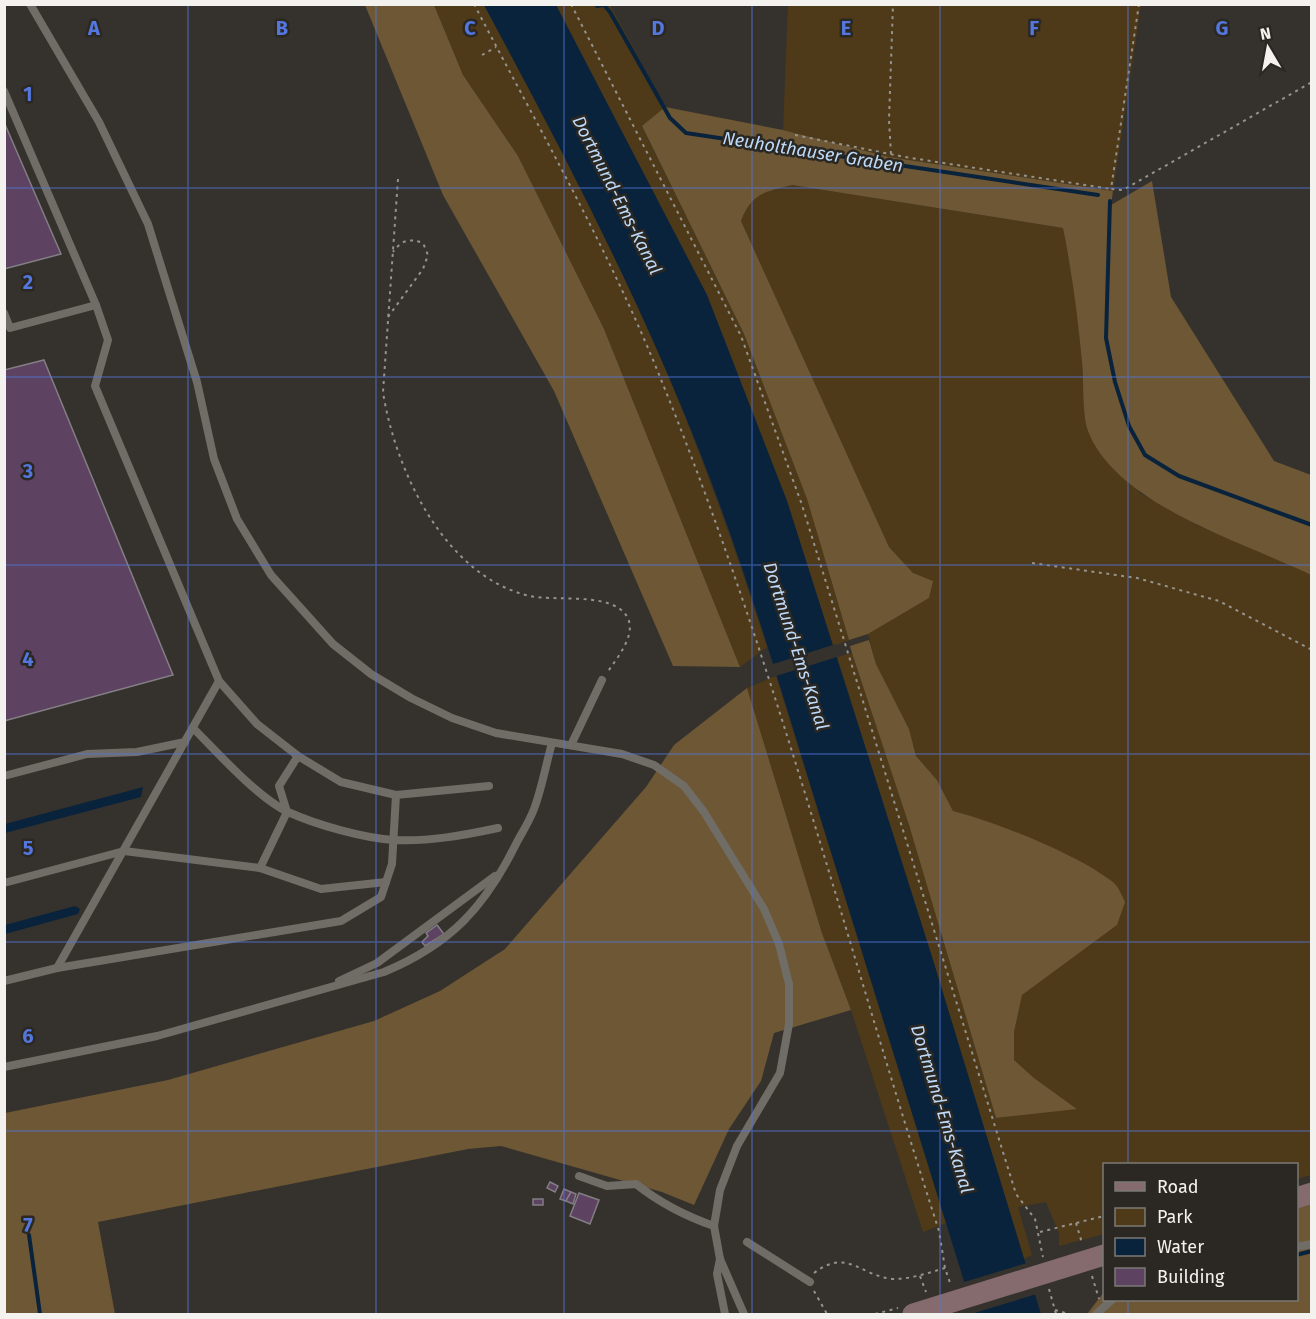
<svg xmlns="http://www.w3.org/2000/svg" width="1316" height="1319" viewBox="0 0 1316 1319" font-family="'Fira Sans',sans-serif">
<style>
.green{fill:#4e3a18}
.forest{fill:#6d5734}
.water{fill:#09233c}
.pier{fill:#35322d}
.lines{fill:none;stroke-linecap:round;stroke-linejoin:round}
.stream{stroke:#09233c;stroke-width:4}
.building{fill:#5d4361;stroke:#837e84;stroke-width:1.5}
.path{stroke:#95938f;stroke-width:2;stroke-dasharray:3 4.5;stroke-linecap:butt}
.lane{stroke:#706c66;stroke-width:8}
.secondary{stroke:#856b6d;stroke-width:21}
.grid{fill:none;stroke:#5377de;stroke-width:1.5;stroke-opacity:0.55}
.labels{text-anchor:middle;stroke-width:5;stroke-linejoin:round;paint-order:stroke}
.water-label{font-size:18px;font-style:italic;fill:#bddaf9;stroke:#2b2823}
.grid-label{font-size:20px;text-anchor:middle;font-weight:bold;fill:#5377de;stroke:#2b2823;stroke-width:5;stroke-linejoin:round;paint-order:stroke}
</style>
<rect width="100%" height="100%" fill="#35322d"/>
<g class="green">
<path d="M 434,5 L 484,5 C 532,95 583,185 626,279 C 681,398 727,522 767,647 L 740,667 L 604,329 L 518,156 L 463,75 Z"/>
<polygon points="556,5 610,5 665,107 642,127 744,334 807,499 849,640 833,646 787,501 707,295"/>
<polygon points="788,5 1141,5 1113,191 889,157 783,130"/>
<path d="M 792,185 L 1063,228 L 1077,303 L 1087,429 L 1140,493 L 1201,527 L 1265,552 L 1311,575 L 1311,1175 L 1297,1179 L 1296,1164 L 1104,1164 L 1104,1234 L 1059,1246 L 1059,1233 L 1046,1202 L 1018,1207 L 1032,1255 L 1023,1259 L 933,960 L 837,657 L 852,653 L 909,825 L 996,1118 L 1076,1108 L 1034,1078 L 1014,1060 L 1014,1032 L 1022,994 L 1117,925 L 1115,884 C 1064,855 1011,826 953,811 L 937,780 L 916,756 L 909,729 L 876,664 L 868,634 L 929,598 L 913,573 L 889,547 L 741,221 C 753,192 763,193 792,185 Z"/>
<polygon points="776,676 946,1223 923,1232 851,1010 822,933 747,688"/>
</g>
<g class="forest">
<polygon points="365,5 434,5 463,75 518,156 604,329 740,667 673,666 554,391 443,195"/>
<path d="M 665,107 L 783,130 L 889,157 L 1113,191 L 1111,205 L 1152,181 L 1171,297 L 1274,461 L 1311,475 L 1311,575 C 1244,542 1116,505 1088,431 C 1082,414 1084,382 1082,363 C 1078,317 1072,273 1063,228 L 792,185 C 765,192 752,193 741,221 L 889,547 L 913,573 L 933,581 L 929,598 L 868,634 L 849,640 L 807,499 L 744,334 L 642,126 Z"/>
<path d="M 869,640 L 876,664 L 909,729 L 916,756 L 937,780 L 953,811 C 999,823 1076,854 1113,882 C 1119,887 1122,896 1125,902 L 1117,925 L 1022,995 L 1014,1032 L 1014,1060 L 1034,1078 L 1077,1109 L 996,1118 L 909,825 L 852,653 L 850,646 Z"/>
<polygon points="747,688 822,933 851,1010 774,1033 761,1081 729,1129 694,1205 662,1192 501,1146 468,1149 98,1222 115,1314 5,1314 5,1113 168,1080 374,1021 440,991 505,949 646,787 674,745"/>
<polygon points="1311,1202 1311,1314 1087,1314 1104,1292 1104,1300 1296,1300 1297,1207"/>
</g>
<g class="water">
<path d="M 484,5 L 556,5 L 707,295 L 787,501 L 933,960 L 1041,1314 L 974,1314 C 924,1151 873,987 822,823 C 784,700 748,575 701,455 C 640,299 563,152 484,5 Z"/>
<polygon points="143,787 141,797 5,833 5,824"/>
<polygon points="75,906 80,909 78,914 5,934 5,925"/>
</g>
<g class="pier">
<polygon points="836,644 840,656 773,677 770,665"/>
<polygon points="1027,1263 1037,1294 971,1314 961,1283"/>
</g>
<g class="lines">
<g class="stream">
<polyline points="597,6 604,5 610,12 670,118 686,133 1098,195"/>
<polyline points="1110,201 1106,338 1115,382 1129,426 1145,455 1179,476 1312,525"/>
<polyline points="29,1235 40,1314"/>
<polyline points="1296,1255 1312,1251"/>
</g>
</g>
<g class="building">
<polygon points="4,122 61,254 4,269"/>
<polygon points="44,360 173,675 4,721 4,370"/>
<polygon points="437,925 444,934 425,946 422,942 428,936 426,933"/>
<polygon points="550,1182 558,1186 555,1192 547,1188"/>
<polygon points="564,1189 571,1192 566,1201 560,1199"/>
<polygon points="571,1192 576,1194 573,1204 566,1201"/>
<polygon points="579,1193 599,1200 590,1224 570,1216"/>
<rect x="533" y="1199" width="10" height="6"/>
</g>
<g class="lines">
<g class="path">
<path d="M 474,4 C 538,127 608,248 660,377 C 773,654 847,946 939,1231 L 945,1268 L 951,1286"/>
<polyline points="571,4 741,336 802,505 1016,1194 1035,1219 1043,1257"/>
<polyline points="1139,4 1111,189 1123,190 1312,82"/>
<polyline points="482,55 496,47"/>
<polyline points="795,135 905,157 1111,189"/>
<polyline points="891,154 889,120 893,4"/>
<path d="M 398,179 L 383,392 C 395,470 445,577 530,596 C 555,601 600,594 620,609 C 644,627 618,656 607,673"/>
<path d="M 388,317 L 423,269 L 428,255 L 423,243 C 409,238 402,240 393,252"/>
<polyline points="1032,563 1137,578 1219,601 1312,650"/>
<polyline points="1076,1223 1082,1243"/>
<polyline points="1040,1232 1104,1216"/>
<path d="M 814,1273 C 848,1247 861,1277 894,1279 C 911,1279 928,1273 945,1268"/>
<polyline points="920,1276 926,1292"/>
<polyline points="1092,1276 1099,1299"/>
<polyline points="1049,1289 1056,1314"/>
<polyline points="814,1291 827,1314"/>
<polyline points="1055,1310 1069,1314"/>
<polyline points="875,1314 898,1308"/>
</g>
<g class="lane">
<polyline points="30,4 99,122 148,224 197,382 214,459 237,519 271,575 333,644 371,674 411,698 452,718 496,733 622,754 654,765 684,786 704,812 764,909 779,944 789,984 789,1024 780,1073 737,1146 720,1190 714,1226 720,1259 744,1314"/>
<polyline points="4,91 96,305 10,328 4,313"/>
<polyline points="96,305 108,340 95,386 219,681 257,724 298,756 341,782 396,795 489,786"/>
<path d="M 193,728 C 218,753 257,797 288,812 C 317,825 363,838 394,840 C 428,842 465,835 498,828"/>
<polyline points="571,745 602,680"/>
<polyline points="4,776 87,754 137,752 185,742"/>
<polyline points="260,868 287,812 279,786 298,756"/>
<polyline points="4,883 124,851 260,868 321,889 386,882"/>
<polyline points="57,968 341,921 381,897 392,864 396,795"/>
<polyline points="4,981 57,968 219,681"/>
<polyline points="339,981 377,963 495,876"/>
<path d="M 4,1067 L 157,1036 L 384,972 C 451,944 485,907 517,842 C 523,831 530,820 534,809 C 542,788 546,764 552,743"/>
<path d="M 579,1176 L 607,1186 L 636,1184 C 660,1203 685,1216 714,1226"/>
<polyline points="747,1242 810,1282"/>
<polyline points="1296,1247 1312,1244"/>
<polyline points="720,1259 717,1274 725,1314"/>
<polyline points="1096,1314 1112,1300"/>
</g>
<g class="secondary">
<polyline points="1296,1198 1312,1193"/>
<polyline points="913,1314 1104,1255"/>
</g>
</g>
<path class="grid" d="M 188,4 L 188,1314M 376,4 L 376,1314M 564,4 L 564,1314M 752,4 L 752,1314M 940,4 L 940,1314M 1128,4 L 1128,1164M 4,188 L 1312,188M 4,377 L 1312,377M 4,565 L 1312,565M 4,754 L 1312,754M 4,942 L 1312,942M 4,1131 L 1312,1131M 1128,1300 L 1128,1314"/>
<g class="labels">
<g class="water-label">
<text transform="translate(813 152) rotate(9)" y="6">Neuholthauser Graben</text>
<text transform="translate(617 195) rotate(63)" y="6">Dortmund-Ems-Kanal</text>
<text transform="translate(796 646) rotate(72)" y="6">Dortmund-Ems-Kanal</text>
<text transform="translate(942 1109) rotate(73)" y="6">Dortmund-Ems-Kanal</text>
</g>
</g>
<g class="grid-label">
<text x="94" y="35">A</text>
<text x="282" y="35">B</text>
<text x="470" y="35">C</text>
<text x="658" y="35">D</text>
<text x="846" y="35">E</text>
<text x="1034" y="35">F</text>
<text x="1222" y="35">G</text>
<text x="28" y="101">1</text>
<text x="28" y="289">2</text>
<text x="28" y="478">3</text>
<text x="28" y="666">4</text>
<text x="28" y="855">5</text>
<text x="28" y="1043">6</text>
<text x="28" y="1232">7</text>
</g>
<rect width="1316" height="1319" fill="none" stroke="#f4f2ef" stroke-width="12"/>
<rect x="1103" y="1163" width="195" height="138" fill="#2b2823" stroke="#7b7975" stroke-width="1.5"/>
<rect x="1115" y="1182" width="30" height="9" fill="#856b6d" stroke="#7b7975" stroke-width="1.5"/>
<text x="1157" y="1193" font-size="18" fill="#f4f2ef">Road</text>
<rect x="1115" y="1208" width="30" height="18" fill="#4e3a18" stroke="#7b7975" stroke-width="1.5"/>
<text x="1157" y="1223" font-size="18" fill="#f4f2ef">Park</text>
<rect x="1115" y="1238" width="30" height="18" fill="#09233c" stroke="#7b7975" stroke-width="1.5"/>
<text x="1157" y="1253" font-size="18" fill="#f4f2ef">Water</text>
<rect x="1115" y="1268" width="30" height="18" fill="#5d4361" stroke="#7b7975" stroke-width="1.5"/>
<text x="1157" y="1283" font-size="18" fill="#f4f2ef">Building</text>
<g transform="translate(1268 48) rotate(350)" stroke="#2b2823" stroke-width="4.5" paint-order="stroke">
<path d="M0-4.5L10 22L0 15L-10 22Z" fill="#f4f2ef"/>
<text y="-9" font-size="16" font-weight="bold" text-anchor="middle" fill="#f4f2ef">N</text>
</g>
</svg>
